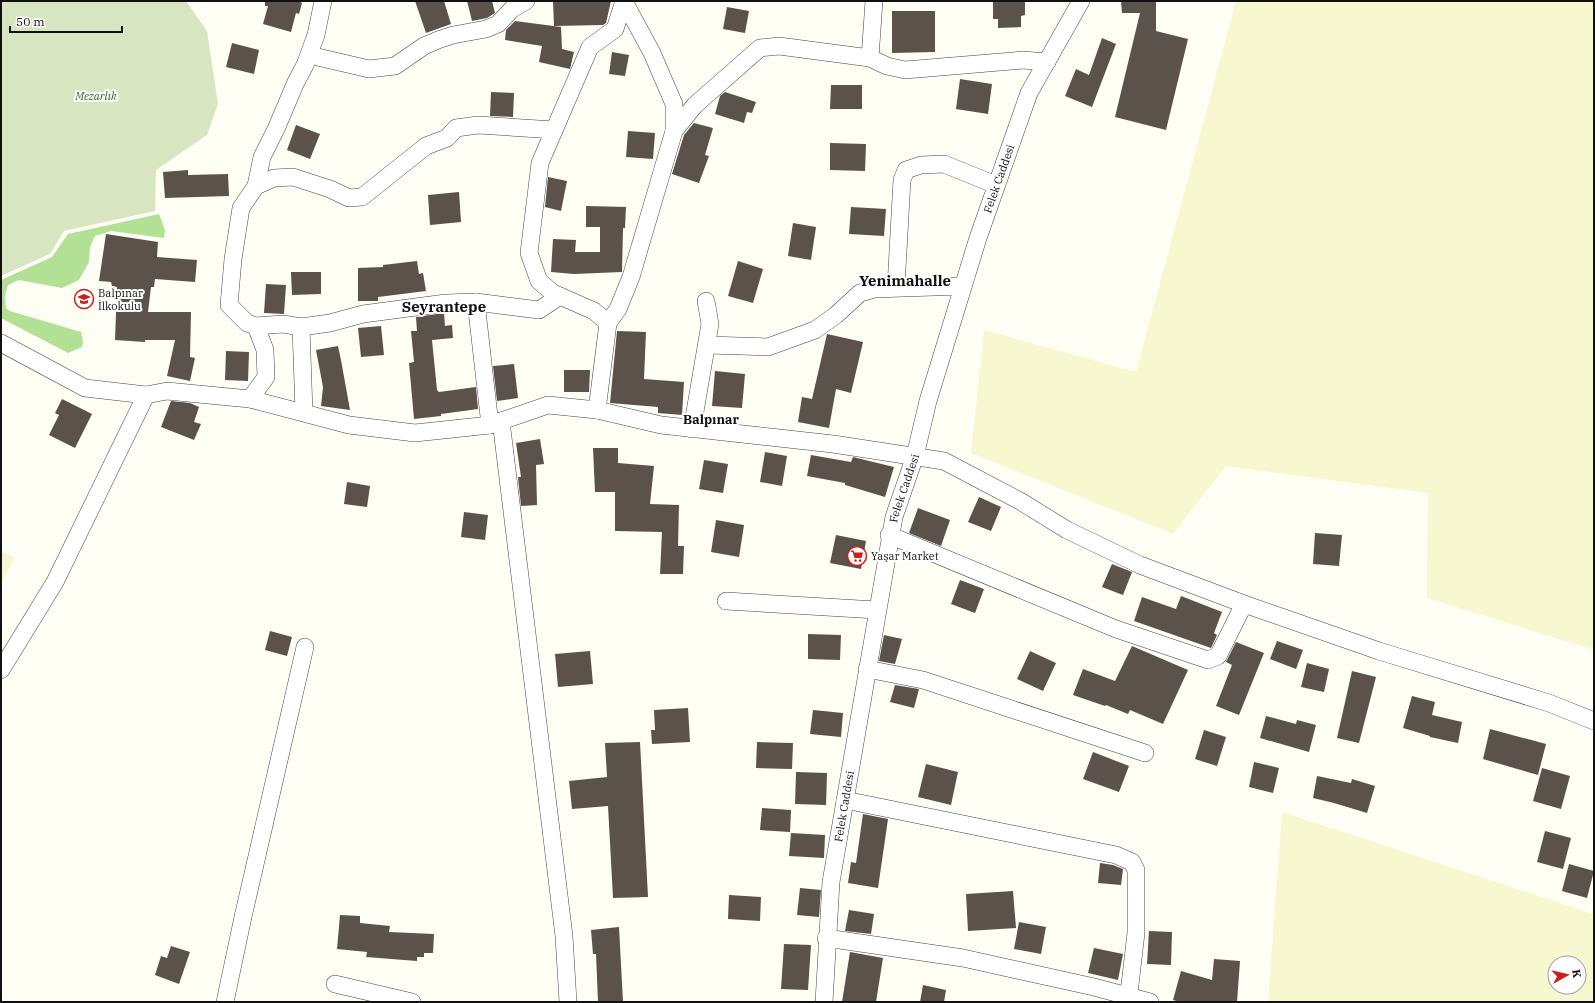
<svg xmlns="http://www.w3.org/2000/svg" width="1595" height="1003" viewBox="0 0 1595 1003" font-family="'IBM Plex Serif',serif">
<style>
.farmland{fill:#f8f8d0;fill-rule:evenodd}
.forest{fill:#b2e196}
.cemetery{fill:#d7e5c1}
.building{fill:#5a524b}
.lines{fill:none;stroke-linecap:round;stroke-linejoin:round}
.minor-casing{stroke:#434343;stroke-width:18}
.minor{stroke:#fff;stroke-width:17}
.labels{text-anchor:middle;stroke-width:4;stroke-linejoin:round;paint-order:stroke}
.park-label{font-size:11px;font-style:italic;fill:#257019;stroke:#fff}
.street-label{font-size:11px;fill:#101010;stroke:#fff}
.poi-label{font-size:11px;fill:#101010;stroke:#fff;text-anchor:start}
.quarter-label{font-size:13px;font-weight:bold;fill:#101010;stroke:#fff}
.district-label{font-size:15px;font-weight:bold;fill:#101010;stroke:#fff}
</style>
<rect width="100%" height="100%" fill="#fffef4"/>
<g class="farmland">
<polygon points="1236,1 1594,1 1594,650 1427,598 1428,493 1226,466 1173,534 971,453 984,330 1136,372"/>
<polygon points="1,551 15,558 1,583"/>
<path d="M 1282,812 L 1594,914 L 1594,1002 L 1268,1002 ZM 1555,963 L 1579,963 L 1579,987 L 1555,987 Z"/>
</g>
<polygon class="forest" points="159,214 165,230 164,238 111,231 95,236 90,247 89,262 79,280 62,288 19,280 8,285 5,296 6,308 10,311 81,332 83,342 82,347 68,353 1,318 1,280 52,257 68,234"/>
<polygon class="cemetery" points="1,1 186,1 207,31 218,104 207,135 156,170 155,211 64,231 50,254 1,276"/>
<g class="building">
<polygon points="265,1 299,1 302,3 299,14 296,13 291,32 263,24 268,6 265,6"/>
<polygon points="415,1 444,1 451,24 426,33"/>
<polygon points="467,1 492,1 495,13 487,18 472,21"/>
<polygon points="553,1 611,1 606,23 603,25 554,26"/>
<polygon points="993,1 1025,1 1025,15 1021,16 1021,27 998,28 998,19 993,19"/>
<polygon points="1121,1 1156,1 1156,31 1188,39 1166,130 1115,117 1140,13 1122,13"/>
<polygon points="727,7 749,11 745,33 723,29"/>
<polygon points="892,11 935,11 935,52 892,53"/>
<polygon points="515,21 561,27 562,49 574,52 570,69 539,62 542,46 505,40 506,30"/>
<polygon points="1102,38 1116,44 1092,107 1065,96 1076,69 1089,75"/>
<polygon points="232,43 259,50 254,74 226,67"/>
<polygon points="612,52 629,55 625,76 609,74"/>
<polygon points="960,79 992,84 988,114 956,109"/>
<polygon points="831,85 862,85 862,109 830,109"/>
<polygon points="491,92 514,93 513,117 490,116"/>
<polygon points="725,92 756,102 752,113 747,112 744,123 715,114 720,96"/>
<polygon points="694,123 713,128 705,155 709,156 699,183 672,174 684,135"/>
<polygon points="296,125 320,134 310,159 287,150"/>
<polygon points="628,131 655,133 653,159 626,157"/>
<polygon points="830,143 866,144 865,171 830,170"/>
<polygon points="188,170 188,175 228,174 229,196 165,198 163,172"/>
<polygon points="548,177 567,181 561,211 545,207"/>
<polygon points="459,192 461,222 430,225 428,195"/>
<polygon points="586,206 626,207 625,228 623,228 622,272 574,274 551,272 553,239 576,240 575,252 600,252 600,227 586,227"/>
<polygon points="851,207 886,209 884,236 849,234"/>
<polygon points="793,223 816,227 811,260 788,256"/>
<polygon points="106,234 158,242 157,257 197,260 195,282 155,279 154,287 151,287 148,312 191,312 190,357 195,358 190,381 167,376 175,340 145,340 145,342 115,340 117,287 112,286 111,282 99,281"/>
<polygon points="417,261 419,274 423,273 426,291 378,297 378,301 358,301 358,268 383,267 383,265"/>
<polygon points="738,261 763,269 753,303 728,296"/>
<polygon points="291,272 321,272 321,294 292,295"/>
<polygon points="266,284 286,285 284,314 264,313"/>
<polygon points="444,313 445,326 452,325 453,338 432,340 437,390 439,392 476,387 478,409 441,414 441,416 414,419 409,363 414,362 411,331 417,331 416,317"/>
<polygon points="381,326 384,355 361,357 358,328"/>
<polygon points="617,331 646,332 644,379 684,382 682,415 658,413 658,407 610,403"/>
<polygon points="827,334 863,342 851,393 836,389 829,428 798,422 802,397 812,399"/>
<polygon points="338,346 341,360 350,410 321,406 323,387 316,350"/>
<polygon points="226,351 249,352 248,381 225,380"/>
<polygon points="514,364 518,398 497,401 493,366"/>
<polygon points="564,370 590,370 589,392 564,392"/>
<polygon points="715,371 745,374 742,408 712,406"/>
<polygon points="62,399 92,414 75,448 49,435 59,415 55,413"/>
<polygon points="171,401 190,403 199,407 194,422 201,424 194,440 161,427"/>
<polygon points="540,439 544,464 536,465 537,505 521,506 518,477 521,477 516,443"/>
<polygon points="593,448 618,448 618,463 654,466 650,504 679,505 678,546 684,546 683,574 660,574 662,532 615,531 615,492 595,492"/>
<polygon points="765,452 787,456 782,486 760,482"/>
<polygon points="811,455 851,462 853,457 894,467 885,497 845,485 845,483 807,476"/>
<polygon points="704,460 728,464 723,493 699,489"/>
<polygon points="347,482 370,486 367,507 344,504"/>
<polygon points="979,497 1001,507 991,531 968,522"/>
<polygon points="918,508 950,520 941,546 909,533"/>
<polygon points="464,512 488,515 485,540 461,537"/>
<polygon points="716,520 744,525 739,557 711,552"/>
<polygon points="1315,533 1342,535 1339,566 1313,564"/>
<polygon points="836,535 866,541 861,569 830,563"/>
<polygon points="1112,564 1132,572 1123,595 1102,587"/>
<polygon points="960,580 984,589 975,613 951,604"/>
<polygon points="1181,596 1222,612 1214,633 1217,635 1211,648 1134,621 1142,597 1176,609"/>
<polygon points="270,631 292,637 287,656 265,650"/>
<polygon points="808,634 841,635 840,660 808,659"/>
<polygon points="884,635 902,639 895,664 879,661"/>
<polygon points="1277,641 1303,650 1296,669 1270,659"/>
<polygon points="1236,642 1264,653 1239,715 1216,706 1232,665 1226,662"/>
<polygon points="1132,646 1188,670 1163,724 1130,710 1128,714 1106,705 1105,706 1073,695 1083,669 1115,681"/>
<polygon points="590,651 593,684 558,687 555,654"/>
<polygon points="1030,651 1056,663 1043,691 1017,679"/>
<polygon points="1307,663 1329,669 1324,692 1301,687"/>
<polygon points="1352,671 1376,677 1359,743 1337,738"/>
<polygon points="895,685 919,689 914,708 890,702"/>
<polygon points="1412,696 1435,702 1432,715 1462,722 1458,743 1430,737 1430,736 1403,728"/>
<polygon points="688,708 690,742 652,744 651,730 655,730 654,710"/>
<polygon points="813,710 843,713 841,737 810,734"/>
<polygon points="1266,716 1296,724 1297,720 1316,725 1309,752 1260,738"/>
<polygon points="1490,729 1546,744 1538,775 1483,759"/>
<polygon points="1204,730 1226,737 1217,766 1195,759"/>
<polygon points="640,742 648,897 613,898 608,806 572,809 569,781 607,777 605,743"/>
<polygon points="757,742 793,743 792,769 756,768"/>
<polygon points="1093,752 1129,766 1119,792 1083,779"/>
<polygon points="1254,762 1279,768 1273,793 1249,787"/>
<polygon points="926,764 958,772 951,805 918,797"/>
<polygon points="1542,768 1570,776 1561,809 1533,801"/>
<polygon points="796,772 827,773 826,805 795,804"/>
<polygon points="1317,776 1351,783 1352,779 1375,786 1367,813 1334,803 1313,798"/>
<polygon points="762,808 791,810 790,832 760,830"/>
<polygon points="863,814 888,819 878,888 848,883 851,862 856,863"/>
<polygon points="1545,831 1571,838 1563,869 1537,862"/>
<polygon points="791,833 825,835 824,858 789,856"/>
<polygon points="1100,863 1113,865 1123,869 1121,885 1098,883"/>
<polygon points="1569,864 1594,871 1587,898 1562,891"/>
<polygon points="800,888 821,890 819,917 797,915"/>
<polygon points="1013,891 1016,928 968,931 966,894"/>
<polygon points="729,895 761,897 760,921 728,919"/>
<polygon points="849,910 874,914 871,934 845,931"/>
<polygon points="340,915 360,916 360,923 390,926 389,932 434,934 433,953 424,953 424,957 417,957 417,961 366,957 367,952 337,949"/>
<polygon points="1019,922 1046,927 1041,954 1014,949"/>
<polygon points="619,927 623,1002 598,1002 596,954 593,954 591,930"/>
<polygon points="1149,931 1172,932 1171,965 1147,964"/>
<polygon points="784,944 811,945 808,990 781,989"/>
<polygon points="171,946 190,952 179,984 155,975 161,956 167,958"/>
<polygon points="1094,948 1123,954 1118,980 1088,973"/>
<polygon points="850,952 883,958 876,1002 842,1002"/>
<polygon points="1214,959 1240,961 1237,1002 1180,1002 1173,1000 1181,971 1212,980"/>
<polygon points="923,985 946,990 944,1002 920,1002"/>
</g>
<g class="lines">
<defs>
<g id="minor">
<polyline points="624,1 615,29 590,47 540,163 529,253 539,281 553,293 594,311 608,323 597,410 661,425 833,444 944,461 1020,501 1067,530 1140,565 1244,604 1379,651 1549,703 1594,721"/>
<polyline points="309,55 369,69 395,66 424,46 438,40 453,35 486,29 498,24 512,9 526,1"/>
<polyline points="870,58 874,1"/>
<polyline points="674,131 695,105 760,48 779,46 870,58 887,66 905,70 1023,60 1047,62"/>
<polyline points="256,186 262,157 276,129 296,82 305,65 316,35 323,1"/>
<polyline points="896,287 902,180 906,170 921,165 944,164 996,185"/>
<polyline points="476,302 490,425"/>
<polyline points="608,323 618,309 631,277 674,131 674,104 652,53 625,3"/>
<polyline points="256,326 283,324 301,327 330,323 363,314 446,303 476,302 539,310 560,296"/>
<polyline points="301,327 304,412"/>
<polyline points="1,343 85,388 146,395 167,391 250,399 349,425 415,433 490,425 548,405 597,410"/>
<polyline points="707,345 768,347 815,330 836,315 860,293 874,289 963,286"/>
<polyline points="250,399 266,377 265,350 256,326 247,323 229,305 233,259 241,208 256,186 274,178 293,177 330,189 349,198 362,197 426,146 447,138 456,128 478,125 554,130"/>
<polyline points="501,421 564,936 568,1002"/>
<polyline points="692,429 710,324 706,301"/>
<polyline points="889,535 1116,629 1208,660 1218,656 1244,604"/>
<polyline points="726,601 877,610"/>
<polyline points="867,669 923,680 1145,753"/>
<polyline points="1,670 55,582 146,395"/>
<polyline points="845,800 1116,855 1132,862 1136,870 1136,933 1128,1002"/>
<polyline points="826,938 963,958 1094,987 1150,1002"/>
<polyline points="335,984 412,1002"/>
<polyline points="225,1002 243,917 305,647"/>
<path id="s1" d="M 824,1002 L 831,882 L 894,517 L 915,456 L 928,401 L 978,238 L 1029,93 L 1081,1"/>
</g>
</defs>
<use href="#minor" class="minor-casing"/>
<use href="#minor" class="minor"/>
</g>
<defs>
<symbol id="school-ring" viewBox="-11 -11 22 22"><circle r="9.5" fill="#fff" stroke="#cf1d1a" stroke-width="1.5"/><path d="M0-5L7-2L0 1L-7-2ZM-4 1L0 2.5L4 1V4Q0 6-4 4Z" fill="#cf1d1a"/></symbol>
<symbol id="supermarket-ring" viewBox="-11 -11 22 22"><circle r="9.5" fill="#fff" stroke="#cf1d1a" stroke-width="1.5"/><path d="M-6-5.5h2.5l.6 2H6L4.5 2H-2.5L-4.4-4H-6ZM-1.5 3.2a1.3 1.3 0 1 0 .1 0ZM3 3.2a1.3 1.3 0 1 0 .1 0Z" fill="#cf1d1a"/></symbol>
</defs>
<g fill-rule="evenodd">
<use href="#school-ring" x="73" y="288" width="22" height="22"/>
<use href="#supermarket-ring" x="846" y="545" width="22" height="22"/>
</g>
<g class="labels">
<g class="park-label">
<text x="96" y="100">Mezarlık</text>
</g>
<g class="street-label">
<text dy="4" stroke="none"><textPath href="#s1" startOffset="845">Felek Caddesi</textPath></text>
<text dy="4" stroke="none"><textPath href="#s1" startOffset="521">Felek Caddesi</textPath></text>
<text dy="4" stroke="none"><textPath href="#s1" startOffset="197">Felek Caddesi</textPath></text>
</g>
<g class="poi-label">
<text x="98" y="297">Balpınar<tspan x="98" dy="13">İlkokulu</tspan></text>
<text x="871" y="560">Yaşar Market</text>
</g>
<g class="quarter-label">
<text x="711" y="424">Balpınar</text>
</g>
<g class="district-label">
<text x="905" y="286">Yenimahalle</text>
<text x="444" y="312">Seyrantepe</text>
</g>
</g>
<rect width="1595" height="1003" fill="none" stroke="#101010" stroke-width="4"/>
<g transform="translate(1567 975) rotate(82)"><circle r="19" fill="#ffffff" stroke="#9f9f9f"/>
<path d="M0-3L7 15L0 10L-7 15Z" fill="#cf1d1a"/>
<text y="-6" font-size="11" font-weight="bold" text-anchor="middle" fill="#101010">K</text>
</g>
<path d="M10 26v6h112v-6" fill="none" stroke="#101010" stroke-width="2"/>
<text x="16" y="26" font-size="12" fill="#101010" stroke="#ffffff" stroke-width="3" paint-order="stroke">50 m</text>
</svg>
